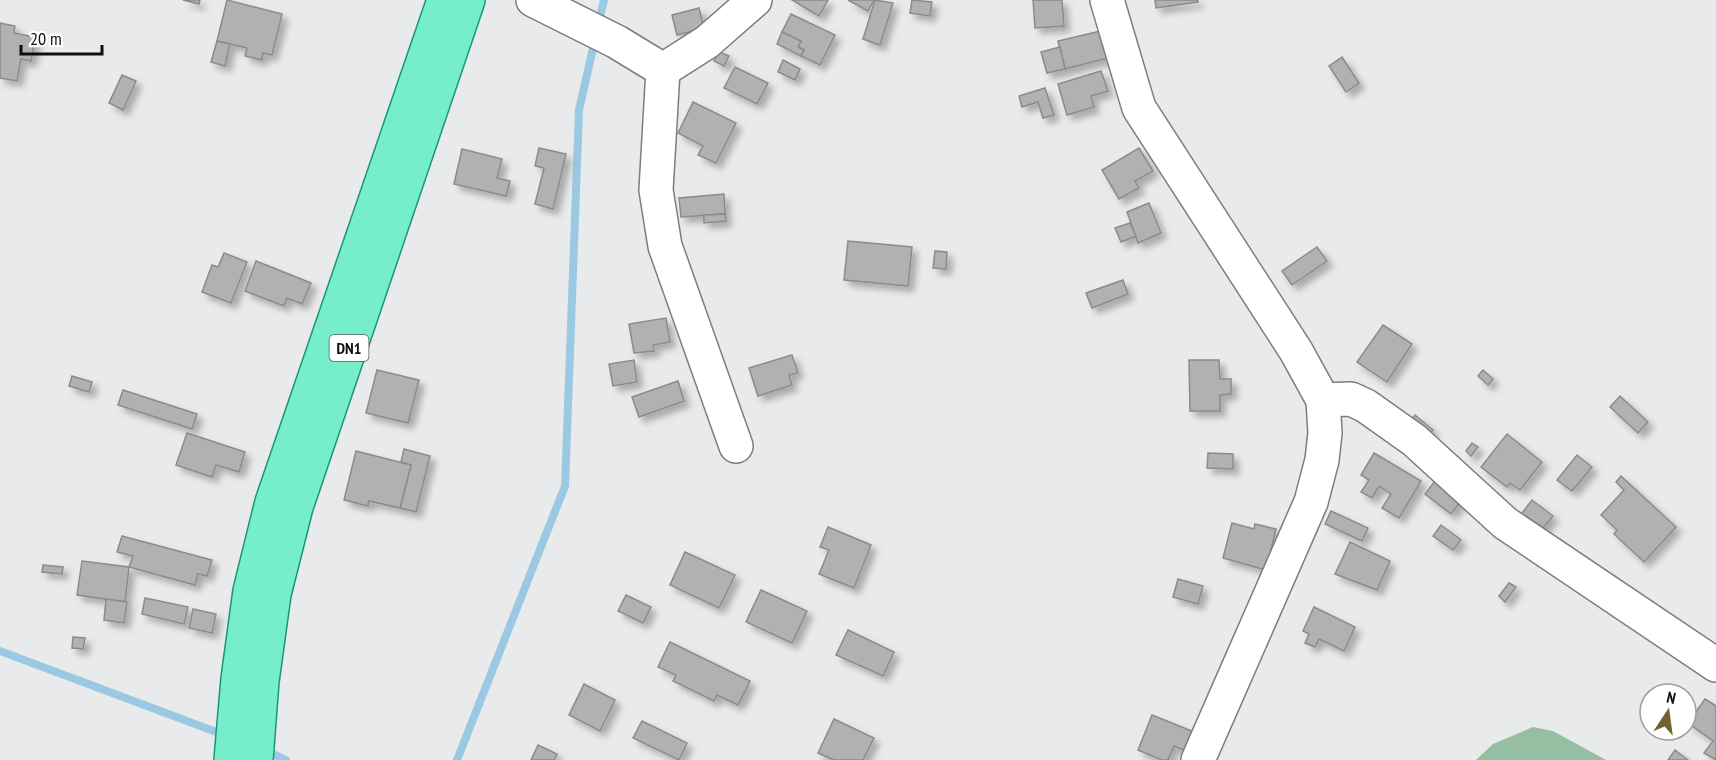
<svg xmlns="http://www.w3.org/2000/svg" width="1716" height="760" viewBox="0 0 1716 760" font-family="'PT Sans Narrow',sans-serif">
<style>
.forest{fill:#96bfa1}
.lines{fill:none;stroke-linecap:round;stroke-linejoin:round}
.stream{stroke:#9bc9e3;stroke-width:8}
.building{fill:#b0b1b2;stroke:#8b8b8c;stroke-width:1.5;filter:url(#shadow)}
.minor-casing{stroke:#7d7d7e;stroke-width:36}
.major-casing{stroke:#189872;stroke-width:36}
.minor{stroke:#fff;stroke-width:33}
.major{stroke:#77eecb;stroke-width:33}
.labels{text-anchor:middle;stroke-width:4.5;stroke-linejoin:round;paint-order:stroke}
.shield{fill:#fff;stroke:#575757;stroke-width:1.5}
.shield-label{font-size:16px;font-weight:bold;fill:#0f0f0f}
</style>
<defs>
<filter id="shadow"><feDropShadow dx="5.5" dy="5.5" stdDeviation="3" flood-color="#0004"/></filter>
</defs>
<rect width="100%" height="100%" fill="#e9eaeb"/>
<polygon class="forest" points="1533,727 1553,731 1606,760 1476,760 1493,744"/>
<g class="lines">
<g class="stream">
<polyline points="598,26 604,0"/>
<polyline points="0,651 227,736"/>
<polyline points="265,750 286,760"/>
<polyline points="457,760 565,486 579,110 595,39"/>
</g>
</g>
<g class="building">
<polygon points="183,0 200,0 199,4"/>
<polygon points="227,0 282,14 272,55 263,53 262,60 245,56 247,48 217,41"/>
<polygon points="792,0 828,0 819,16"/>
<polygon points="848,0 874,0 868,11"/>
<polygon points="875,0 893,3 880,45 863,39"/>
<polygon points="912,0 932,2 930,16 910,13"/>
<polygon points="1033,0 1062,0 1064,26 1035,28"/>
<polygon points="1155,0 1198,0 1198,2 1156,8"/>
<polygon points="699,8 704,28 677,35 672,15"/>
<polygon points="791,14 835,35 820,65 801,56 804,50 798,47 801,41 782,32"/>
<polygon points="0,23 15,26 14,33 35,37 31,61 21,59 17,81 0,78"/>
<polygon points="1105,30 1112,57 1065,69 1058,41"/>
<polygon points="782,32 801,41 798,47 804,50 801,56 777,44"/>
<polygon points="217,41 230,44 225,66 211,62"/>
<polygon points="1060,47 1065,69 1047,73 1041,52"/>
<polygon points="719,52 729,56 724,66 714,61"/>
<polygon points="1342,57 1359,83 1346,92 1329,66"/>
<polygon points="783,60 800,69 795,80 778,72"/>
<polygon points="735,67 768,83 757,104 724,88"/>
<polygon points="1101,71 1108,91 1091,96 1094,107 1067,115 1058,84"/>
<polygon points="122,75 136,81 123,110 109,103"/>
<polygon points="1045,88 1054,115 1043,118 1038,102 1022,107 1019,96"/>
<polygon points="693,102 736,123 716,163 698,155 703,146 678,133"/>
<polygon points="539,148 566,154 553,209 535,204 544,168 535,166"/>
<polygon points="1139,148 1153,171 1135,181 1139,188 1119,199 1102,170"/>
<polygon points="462,149 502,159 497,178 510,181 506,196 454,184"/>
<polygon points="724,194 725,214 681,217 679,198"/>
<polygon points="1149,203 1161,233 1138,243 1127,212"/>
<polygon points="725,214 726,221 704,223 704,215"/>
<polygon points="1130,223 1136,236 1121,242 1115,228"/>
<polygon points="848,241 912,247 908,286 844,280"/>
<polygon points="1317,247 1327,261 1292,285 1282,271"/>
<polygon points="935,251 947,252 946,269 933,268"/>
<polygon points="224,253 247,262 231,303 202,292 212,265 218,267"/>
<polygon points="256,261 311,283 302,304 287,298 284,306 245,291"/>
<polygon points="1123,280 1128,294 1092,308 1086,293"/>
<polygon points="666,318 670,342 653,345 654,351 634,353 629,324"/>
<polygon points="1383,325 1412,344 1387,382 1357,362"/>
<polygon points="792,355 798,373 789,375 792,385 758,396 749,368"/>
<polygon points="634,360 637,382 613,386 609,364"/>
<polygon points="1189,360 1219,360 1220,379 1231,379 1231,394 1220,395 1220,411 1190,411"/>
<polygon points="377,370 419,380 408,423 366,413"/>
<polygon points="1483,370 1493,379 1488,385 1478,376"/>
<polygon points="72,376 92,382 89,392 69,386"/>
<polygon points="678,381 684,401 639,417 632,397"/>
<polygon points="123,390 197,414 192,429 118,405"/>
<polygon points="1620,396 1648,422 1638,433 1610,407"/>
<polygon points="1415,415 1433,430 1426,439 1408,424"/>
<polygon points="187,433 245,452 239,472 216,465 212,477 176,465"/>
<polygon points="1507,434 1542,462 1520,490 1510,483 1507,487 1481,467"/>
<polygon points="1472,443 1478,447 1471,456 1466,451"/>
<polygon points="404,449 430,456 416,512 400,508 411,465 401,462"/>
<polygon points="356,451 411,465 400,508 369,501 368,506 344,500"/>
<polygon points="1208,453 1233,454 1233,469 1207,468"/>
<polygon points="1374,453 1421,481 1399,518 1382,508 1391,494 1379,486 1372,498 1361,492 1369,480 1361,475"/>
<polygon points="1577,455 1592,467 1572,491 1557,480"/>
<polygon points="1621,476 1676,527 1644,562 1614,534 1617,530 1601,515 1624,490 1616,482"/>
<polygon points="1435,481 1461,501 1451,514 1425,494"/>
<polygon points="1532,500 1553,516 1539,533 1519,517"/>
<polygon points="1331,511 1368,528 1362,541 1325,524"/>
<polygon points="1232,523 1254,529 1255,524 1276,529 1266,570 1223,558"/>
<polygon points="1441,525 1461,540 1453,550 1433,536"/>
<polygon points="828,527 871,545 854,588 819,574 829,550 820,547"/>
<polygon points="122,536 212,560 207,576 198,574 195,585 129,567 133,556 117,552"/>
<polygon points="1350,542 1390,561 1377,590 1335,574"/>
<polygon points="685,552 735,575 719,608 670,585"/>
<polygon points="82,561 129,567 125,602 77,595"/>
<polygon points="43,565 63,567 62,574 42,572"/>
<polygon points="1178,579 1203,586 1198,604 1173,597"/>
<polygon points="1509,583 1516,587 1505,602 1499,596"/>
<polygon points="761,590 807,611 792,643 746,622"/>
<polygon points="626,595 651,607 643,623 618,611"/>
<polygon points="145,598 188,607 184,624 142,614"/>
<polygon points="106,599 127,602 124,623 104,620"/>
<polygon points="1314,607 1355,627 1344,651 1319,639 1315,647 1305,643 1309,634 1303,631"/>
<polygon points="193,609 216,614 212,633 189,628"/>
<polygon points="848,630 894,652 883,676 836,655"/>
<polygon points="73,637 85,638 83,649 72,648"/>
<polygon points="670,642 750,681 738,705 717,695 714,701 673,681 676,675 658,667"/>
<polygon points="584,684 615,700 600,731 569,715"/>
<polygon points="1705,699 1716,706 1716,760 1704,753 1713,741 1688,723"/>
<polygon points="1152,715 1194,732 1186,751 1174,746 1168,760 1162,760 1138,750"/>
<polygon points="834,719 874,738 863,760 834,760 818,753"/>
<polygon points="642,721 687,743 679,760 633,738"/>
<polygon points="538,745 557,754 554,760 531,760"/>
<polygon points="1675,750 1688,760 1668,760"/>
</g>
<g class="lines">
<defs>
<g id="minor">
<polyline points="533,0 617,42 663,70"/>
<polyline points="1107,0 1139,108 1296,351 1323,400 1325,433 1322,460 1311,502 1198,760"/>
<polyline points="663,70 656,190 665,246 736,446"/>
<polyline points="663,70 707,42 755,0"/>
<polyline points="1323,400 1351,399 1366,406 1414,440 1505,523 1716,665"/>
</g>
<g id="major">
<polyline points="231,760 238,679 250,591 272,502 444,0"/>
<polyline points="256,760 262,681 274,594 296,507 468,0"/>
</g>
</defs>
<use href="#minor" class="minor-casing"/>
<use href="#major" class="major-casing"/>
<use href="#minor" class="minor"/>
<use href="#major" class="major"/>
</g>
<g class="labels">
<rect class="shield" x="329.5" y="335" width="39" height="26" rx="4.5"/>
<g class="shield-label">
<text x="349" y="354">DN1</text>
</g>
</g>
<g transform="translate(1668 712) rotate(13)"><circle r="28" fill="#ffffff" stroke="#9f9f9f" stroke-width="1.5"/>
<path d="M0-4.5L10 22L0 15L-10 22Z" fill="#6f6431"/>
<text y="-9" font-size="16" font-weight="bold" text-anchor="middle" fill="#0f0f0f">N</text>
</g>
<path d="M21 45v9h81v-9" fill="none" stroke="#0f0f0f" stroke-width="3"/>
<text x="30" y="45" font-size="18" fill="#0f0f0f" stroke="#ffffff" stroke-width="4.5" paint-order="stroke">20 m</text>
</svg>
